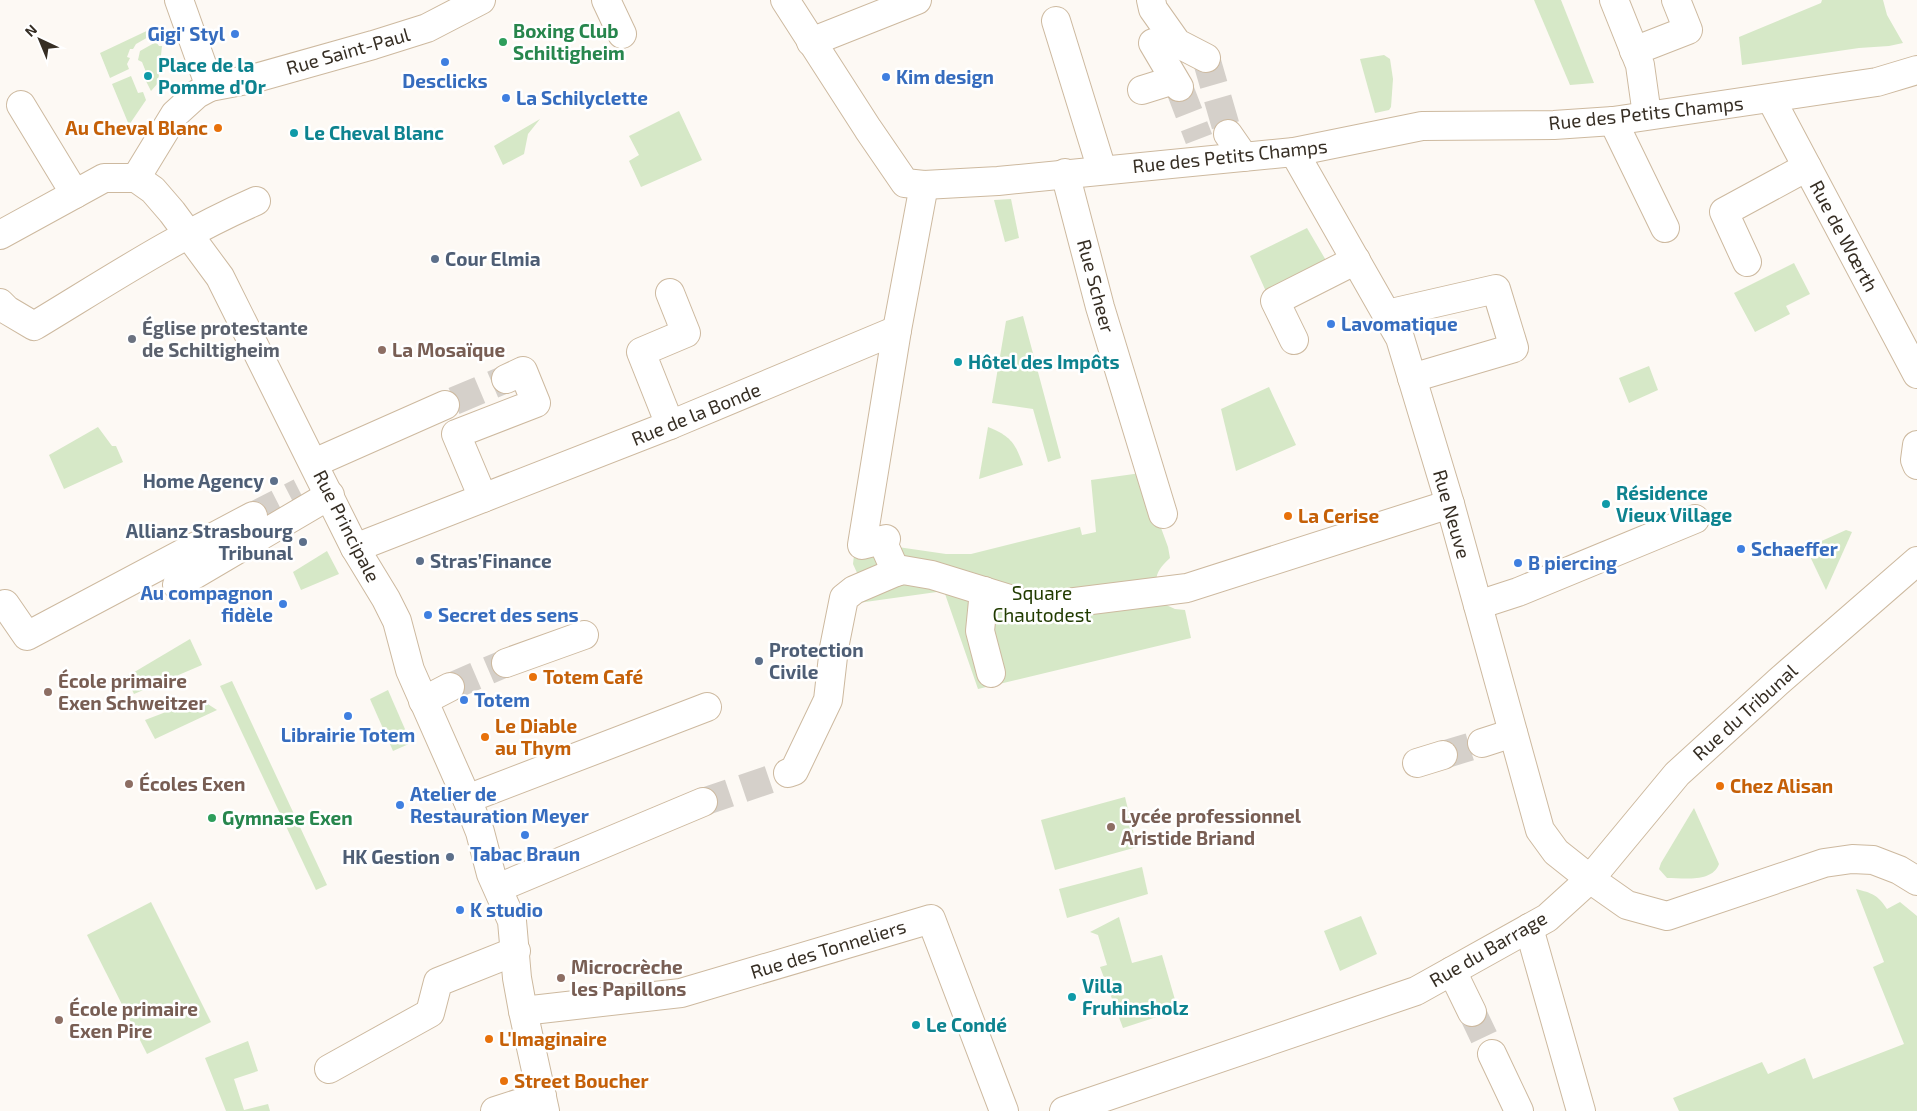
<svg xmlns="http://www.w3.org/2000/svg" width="1917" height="1111" viewBox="0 0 1917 1111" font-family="'Exo 2',sans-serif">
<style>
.green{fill:#d6e8c7}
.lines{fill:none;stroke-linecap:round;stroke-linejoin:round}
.minor-tunnel{stroke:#d5d0ca;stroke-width:28;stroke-dasharray:28 14;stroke-linecap:butt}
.minor-casing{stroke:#cdb99f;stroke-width:30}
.minor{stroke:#fff;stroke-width:28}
.shop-dot{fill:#3f7fe0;stroke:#fff;stroke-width:2}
.leisure-dot{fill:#2e9e5b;stroke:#fff;stroke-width:2}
.culture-dot{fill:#0f9aa8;stroke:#fff;stroke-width:2}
.food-dot{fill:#e8710a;stroke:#fff;stroke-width:2}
.service-dot{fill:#5c6f8a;stroke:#fff;stroke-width:2}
.worship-dot{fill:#6b7280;stroke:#fff;stroke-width:2}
.education-dot{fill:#8d6e63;stroke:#fff;stroke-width:2}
.labels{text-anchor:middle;stroke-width:5;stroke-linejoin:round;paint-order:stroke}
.leisure-label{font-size:19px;font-weight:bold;fill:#27864d;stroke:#fff;text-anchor:start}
.shop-label{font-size:19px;font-weight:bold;fill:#366cbe;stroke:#fff;text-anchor:start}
.street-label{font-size:19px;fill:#362e24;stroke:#fff}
.culture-label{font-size:19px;font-weight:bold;fill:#0d838f;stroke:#fff;text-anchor:start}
.food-label{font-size:19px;font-weight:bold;fill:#c56008;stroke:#fff;text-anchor:start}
.service-label{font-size:19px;font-weight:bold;fill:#4e5e75;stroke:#fff;text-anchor:start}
.worship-label{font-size:19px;font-weight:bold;fill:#5b616d;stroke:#fff;text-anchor:start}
.education-label{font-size:19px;font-weight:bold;fill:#785e54;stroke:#fff;text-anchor:start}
.park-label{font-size:19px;fill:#213b00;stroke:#fff}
</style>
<rect width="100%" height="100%" fill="#fdf9f4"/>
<g class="green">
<polygon points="1534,0 1561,0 1594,83 1570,85"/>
<polygon points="1822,0 1883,0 1887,15 1903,43 1889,46 1859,48 1742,65 1739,37 1821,3"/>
<polygon points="155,27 157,32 136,44 133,49 130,49 127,57 130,58 127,64 129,69 110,78 100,53"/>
<polygon points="156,42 159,46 162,46 158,83 151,91 144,77 146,72 142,62 138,60 140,51"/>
<polygon points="1384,55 1390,59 1393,79 1391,107 1389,110 1375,113 1360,59"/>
<polygon points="131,76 138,93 143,92 146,100 129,125 112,84"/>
<polygon points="679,111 702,160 641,187 629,161 639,155 629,136"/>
<polygon points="540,119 528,134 524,154 503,165 494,146"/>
<polygon points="1011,199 1019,238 1005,242 994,200"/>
<polygon points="1307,228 1331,269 1268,296 1250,256"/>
<polygon points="1794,263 1810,294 1786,306 1790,314 1755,332 1734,293"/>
<polygon points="1023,316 1061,458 1048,462 1033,409 992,403 1006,321"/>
<polygon points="1649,366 1658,390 1629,403 1619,378"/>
<polygon points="1269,387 1296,445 1236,471 1221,409"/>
<polygon points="98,427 112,446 116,446 123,462 64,489 49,455"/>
<path d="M 988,427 C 1010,436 1015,442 1023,465 L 979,479 Z"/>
<path d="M 1141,473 L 1168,547 L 1170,558 C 1151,575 1155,582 1164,604 L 1175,609 L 1185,610 L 1191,638 L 978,689 L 944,591 L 858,603 L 858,575 L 853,564 L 854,555 L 884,545 L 946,554 L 971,554 L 1080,527 L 1082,535 L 1096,532 L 1091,480 Z"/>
<polygon points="1846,530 1852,532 1826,590 1806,548"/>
<polygon points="327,551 339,574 301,590 293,572"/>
<polygon points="190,639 202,665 134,694 126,677"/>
<polygon points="232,681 327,885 316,890 220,686"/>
<polygon points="388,690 411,743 393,751 370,699"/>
<polygon points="200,699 217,710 155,739 145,720"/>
<polygon points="1125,797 1137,847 1055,870 1041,820"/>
<path d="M 1694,808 L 1719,864 C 1712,883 1683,878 1667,878 L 1659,869 L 1661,863 Z"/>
<polygon points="1142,867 1148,894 1067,918 1059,889"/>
<path d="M 1856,889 C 1872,893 1878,895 1887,909 L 1900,902 L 1917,916 L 1917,1111 L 1679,1111 L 1673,1098 L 1762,1062 L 1768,1074 L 1805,1058 L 1813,1079 L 1904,1044 L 1873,967 L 1884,962 Z"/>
<polygon points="151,902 211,1022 147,1054 87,935"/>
<polygon points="1361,916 1377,954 1340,971 1324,931"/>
<polygon points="1119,917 1132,963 1162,955 1178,1010 1123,1028 1100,967 1107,965 1098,935 1090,932"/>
<polygon points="248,1041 258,1071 234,1079 244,1110 268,1104 270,1111 226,1111 205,1058"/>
</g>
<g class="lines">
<g class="minor-tunnel">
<polyline points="1206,58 1228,134"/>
<polyline points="1179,87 1199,139"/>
<polyline points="454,401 506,379"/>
<polyline points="253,516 300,492"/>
<polyline points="450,687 506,663"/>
<polyline points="1443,755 1482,743"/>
<polyline points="703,802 788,773"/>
<polyline points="1472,1012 1492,1054"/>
</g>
<defs>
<g id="minor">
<polyline points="179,0 210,87"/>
<polyline points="606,0 622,34"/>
<polyline points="785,0 868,129 905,183 924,185 998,181 1294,152 1422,126 1554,125 1613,121 1877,82 1917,70"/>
<polyline points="1151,0 1153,9 1177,43 1206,58"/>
<polyline points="1614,0 1640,65 1647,115"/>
<polyline points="1056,21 1102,170"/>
<polyline points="811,42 917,0"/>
<polyline points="1153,43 1179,87"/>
<polyline points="1634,51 1688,30 1676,0"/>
<polyline points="1142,90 1174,80"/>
<polyline points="1771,99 1917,374"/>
<polyline points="21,105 75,194"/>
<polyline points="1613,121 1665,228"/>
<polyline points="1228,134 1244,157"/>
<polyline points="1294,152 1400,338 1450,504 1540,830 1556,852 1590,879 1627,905 1667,916 1824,863 1852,859 1873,860 1899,870 1917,881"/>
<polyline points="1065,173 1100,307 1163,514"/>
<polyline points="136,178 153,190 172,212 220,277 355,548 386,599 397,621 410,670 467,799 480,832 491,874 512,921 517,978 523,1011 545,1111"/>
<polyline points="136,178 175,114 197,94 210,87 252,79 373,45 427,28 481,0"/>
<polyline points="0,235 104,178 136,178"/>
<polyline points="1747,262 1724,212 1807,167"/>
<path d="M 0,303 L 7,310 L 34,326 C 107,282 178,235 256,201"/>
<polyline points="1387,314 1496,289 1514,348 1412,378"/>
<polyline points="1294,340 1275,301 1356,260"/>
<polyline points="670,425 641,352 686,333 670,293"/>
<polyline points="1917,445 1915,460 1917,465"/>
<polyline points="314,463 445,405"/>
<polyline points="483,498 456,434 536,403 523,371 506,379"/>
<polyline points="355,548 670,425 897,330"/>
<polyline points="896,572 884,545 886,539 862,545 897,330 924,185"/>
<polyline points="177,585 330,495"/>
<polyline points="984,591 980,631 991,673"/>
<polyline points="5,604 27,636 253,516"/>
<polyline points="1478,605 1518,592 1695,519"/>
<polyline points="506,663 584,635"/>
<polyline points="423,701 450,687"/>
<polyline points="1482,743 1513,733"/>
<polyline points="1417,763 1443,755"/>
<polyline points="788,773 794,771 828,700 834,648 844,598 854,590 896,572 903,570 932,575 1035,607 1187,588 1450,504"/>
<polyline points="467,799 707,707"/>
<polyline points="498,888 703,802"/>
<polyline points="1529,928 1581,1111"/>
<polyline points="1452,971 1472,1012"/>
<polyline points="523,1011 681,993 931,919 1004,1111"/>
<polyline points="1492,1054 1519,1111"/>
<polyline points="329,1069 430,1013 438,982 516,951"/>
<polyline points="495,1111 542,1096"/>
<polyline points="1064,1111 1416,991 1547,918 1590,879 1677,774 1778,682 1917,561"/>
</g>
</defs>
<use href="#minor" class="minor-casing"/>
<use href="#minor" class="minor"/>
</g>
<g class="shop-dot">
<circle cx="235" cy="34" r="5"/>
<circle cx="445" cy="62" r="5"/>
<circle cx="886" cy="77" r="5"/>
<circle cx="506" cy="98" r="5"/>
<circle cx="1331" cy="324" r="5"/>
<circle cx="1741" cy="549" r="5"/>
<circle cx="1518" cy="563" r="5"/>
<circle cx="283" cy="604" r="5"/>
<circle cx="428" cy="615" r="5"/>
<circle cx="464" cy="700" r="5"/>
<circle cx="348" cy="716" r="5"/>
<circle cx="400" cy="805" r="5"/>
<circle cx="525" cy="835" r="5"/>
<circle cx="460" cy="910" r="5"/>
</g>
<g class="leisure-dot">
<circle cx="503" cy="42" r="5"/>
<circle cx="212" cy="818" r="5"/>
</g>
<g class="culture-dot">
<circle cx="148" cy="76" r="5"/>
<circle cx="294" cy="133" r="5"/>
<circle cx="958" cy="362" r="5"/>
<circle cx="1606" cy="504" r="5"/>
<circle cx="1072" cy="997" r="5"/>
<circle cx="916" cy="1025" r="5"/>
</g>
<g class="food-dot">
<circle cx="218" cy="128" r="5"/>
<circle cx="1288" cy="516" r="5"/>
<circle cx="533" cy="677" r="5"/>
<circle cx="485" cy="737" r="5"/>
<circle cx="1720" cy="786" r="5"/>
<circle cx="489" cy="1039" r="5"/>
<circle cx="504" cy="1081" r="5"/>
</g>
<g class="service-dot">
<circle cx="435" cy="259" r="5"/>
<circle cx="274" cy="481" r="5"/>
<circle cx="303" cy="542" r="5"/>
<circle cx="420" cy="561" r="5"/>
<circle cx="759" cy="661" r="5"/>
<circle cx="450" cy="857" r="5"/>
</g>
<circle class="worship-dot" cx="132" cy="339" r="5"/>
<g class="education-dot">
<circle cx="382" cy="350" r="5"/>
<circle cx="48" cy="692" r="5"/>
<circle cx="129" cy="784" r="5"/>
<circle cx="1111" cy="827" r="5"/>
<circle cx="561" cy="978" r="5"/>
<circle cx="59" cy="1020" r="5"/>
</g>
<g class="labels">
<g class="leisure-label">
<text x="513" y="38">Boxing Club<tspan x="513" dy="22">Schiltigheim</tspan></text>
<text x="222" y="825">Gymnase Exen</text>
</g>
<g class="shop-label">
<text x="225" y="41" text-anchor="end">Gigi' Styl</text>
<text x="896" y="84">Kim design</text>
<text x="445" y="88" text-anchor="middle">Desclicks</text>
<text x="516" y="105">La Schilyclette</text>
<text x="1341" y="331">Lavomatique</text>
<text x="1751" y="556">Schaeffer</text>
<text x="1528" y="570">B piercing</text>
<text x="273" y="600" text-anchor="end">Au compagnon<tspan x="273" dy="22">fidèle</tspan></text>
<text x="438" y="622">Secret des sens</text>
<text x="474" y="707">Totem</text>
<text x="348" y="742" text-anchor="middle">Librairie Totem</text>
<text x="410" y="801">Atelier de<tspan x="410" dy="22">Restauration Meyer</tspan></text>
<text x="525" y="861" text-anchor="middle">Tabac Braun</text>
<text x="470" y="917">K studio</text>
</g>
<g class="street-label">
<text transform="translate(348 51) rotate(-16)" y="7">Rue Saint-Paul</text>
<text transform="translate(1646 113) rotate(-6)" y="7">Rue des Petits Champs</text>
<text transform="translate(1230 156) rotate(-6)" y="7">Rue des Petits Champs</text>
<text transform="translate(1844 236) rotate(62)" y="7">Rue de Wœrth</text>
<text transform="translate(1096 286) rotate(75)" y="7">Rue Scheer</text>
<text transform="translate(696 414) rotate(-22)" y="7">Rue de la Bonde</text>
<text transform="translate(1452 514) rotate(74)" y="7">Rue Neuve</text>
<text transform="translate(347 526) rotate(63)" y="7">Rue Principale</text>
<text transform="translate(1745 712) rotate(-42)" y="7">Rue du Tribunal</text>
<text transform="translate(828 949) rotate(-17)" y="7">Rue des Tonneliers</text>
<text transform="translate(1488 949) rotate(-30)" y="7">Rue du Barrage</text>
</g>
<g class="culture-label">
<text x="158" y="72">Place de la<tspan x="158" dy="22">Pomme d'Or</tspan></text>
<text x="304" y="140">Le Cheval Blanc</text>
<text x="968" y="369">Hôtel des Impôts</text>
<text x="1616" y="500">Résidence<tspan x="1616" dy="22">Vieux Village</tspan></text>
<text x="1082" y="993">Villa<tspan x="1082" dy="22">Fruhinsholz</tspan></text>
<text x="926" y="1032">Le Condé</text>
</g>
<g class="food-label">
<text x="208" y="135" text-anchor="end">Au Cheval Blanc</text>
<text x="1298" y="523">La Cerise</text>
<text x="543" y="684">Totem Café</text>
<text x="495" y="733">Le Diable<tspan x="495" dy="22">au Thym</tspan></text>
<text x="1730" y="793">Chez Alisan</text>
<text x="499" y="1046">L'Imaginaire</text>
<text x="514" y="1088">Street Boucher</text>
</g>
<g class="service-label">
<text x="445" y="266">Cour Elmia</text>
<text x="264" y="488" text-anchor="end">Home Agency</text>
<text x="293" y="538" text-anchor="end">Allianz Strasbourg<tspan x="293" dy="22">Tribunal</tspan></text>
<text x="430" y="568">Stras’Finance</text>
<text x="769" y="657">Protection<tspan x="769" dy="22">Civile</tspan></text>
<text x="440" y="864" text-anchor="end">HK Gestion</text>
</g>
<g class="worship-label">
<text x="142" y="335">Église protestante<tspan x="142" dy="22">de Schiltigheim</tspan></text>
</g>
<g class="education-label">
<text x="392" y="357">La Mosaïque</text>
<text x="58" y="688">École primaire<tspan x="58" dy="22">Exen Schweitzer</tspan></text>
<text x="139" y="791">Écoles Exen</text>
<text x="1121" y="823">Lycée professionnel<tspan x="1121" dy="22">Aristide Briand</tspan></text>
<text x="571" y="974">Microcrèche<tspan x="571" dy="22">les Papillons</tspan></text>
<text x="69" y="1016">École primaire<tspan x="69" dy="22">Exen Pire</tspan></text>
</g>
<g class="park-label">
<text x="1042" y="600">Square<tspan x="1042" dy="22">Chautodest</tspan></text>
</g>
</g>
<g transform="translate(40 40) rotate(316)" stroke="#ffffff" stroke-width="4" paint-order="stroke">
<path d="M0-4L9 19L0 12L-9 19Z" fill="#362e24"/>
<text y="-8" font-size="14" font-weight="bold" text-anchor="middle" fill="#362e24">N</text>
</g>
</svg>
